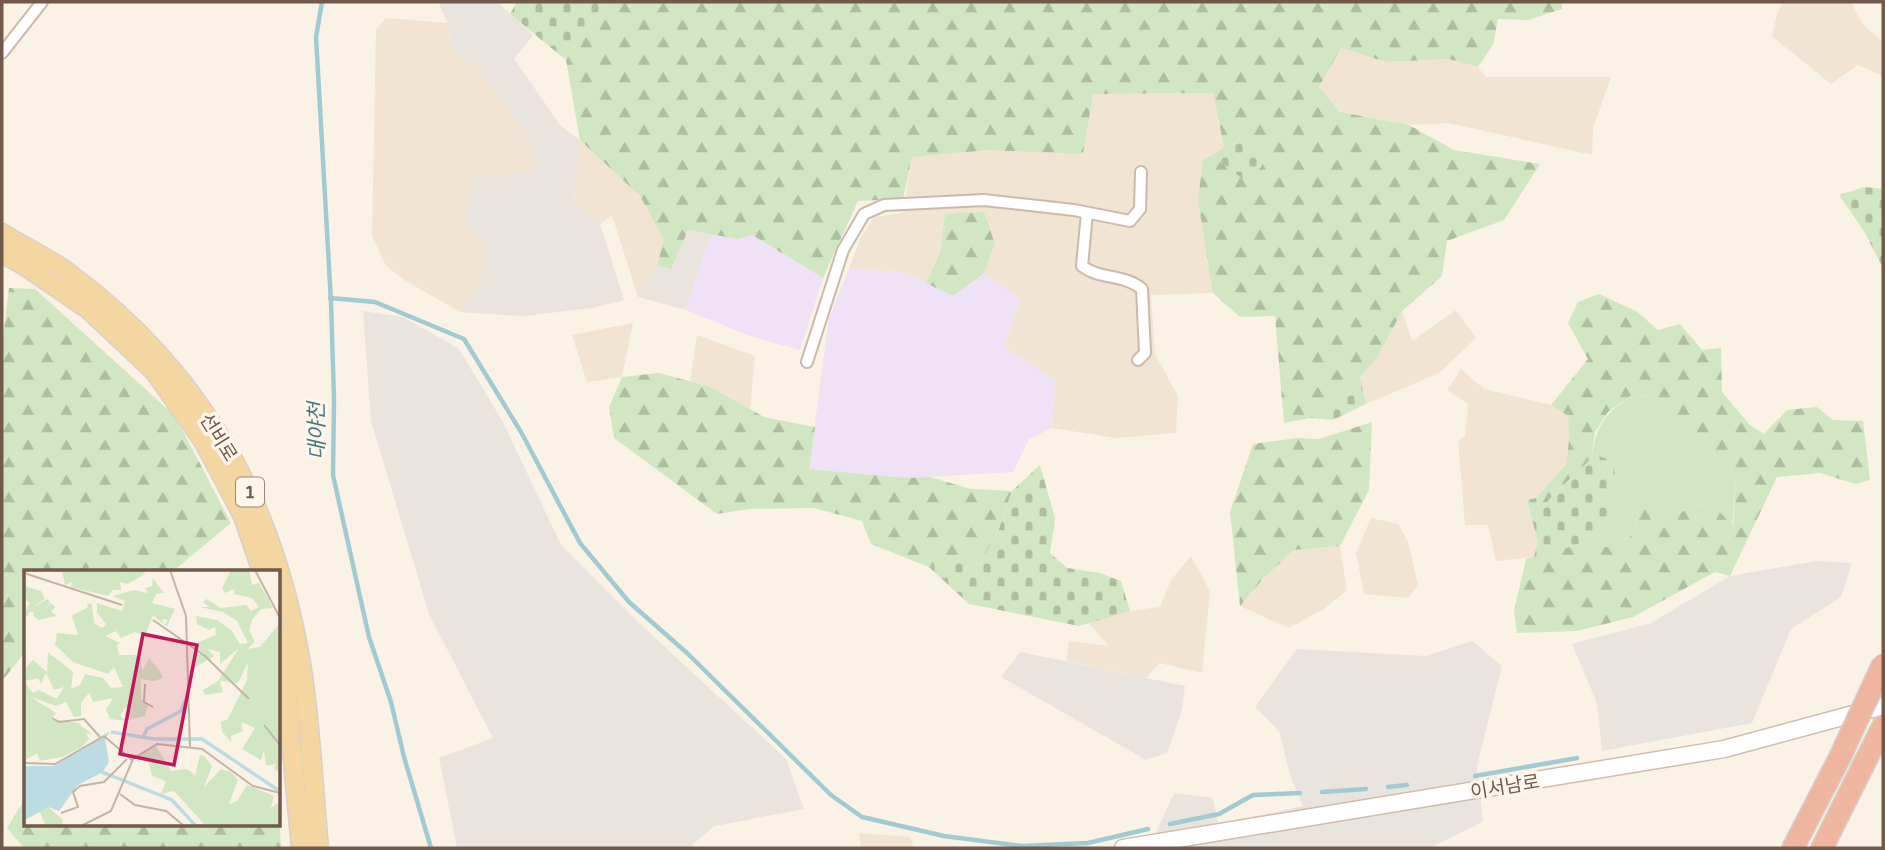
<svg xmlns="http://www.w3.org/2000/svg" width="1885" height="850" viewBox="0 0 1885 850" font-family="'Varela Round','Noto Sans KR',sans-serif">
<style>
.residential{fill:#f1e4d3}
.industrial{fill:#eae4de}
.education{fill:#efe1f6}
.green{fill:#d1e7c4}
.forest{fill:url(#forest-firs)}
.cemetery{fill:url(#cemetery-stones)}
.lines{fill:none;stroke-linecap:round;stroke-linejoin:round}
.stream{stroke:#a1cbd3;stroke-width:4.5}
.street-casing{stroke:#cbbaab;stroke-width:14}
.secondary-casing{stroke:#cfbcac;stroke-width:19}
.primary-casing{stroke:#d7d1cd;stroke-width:21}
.highway-casing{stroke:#d7d1cd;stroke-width:24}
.street{stroke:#fff;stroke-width:10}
.secondary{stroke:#fff;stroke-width:16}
.primary{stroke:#f4d6a1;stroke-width:18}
.highway{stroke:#f0b59f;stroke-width:21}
.highway-bridge-casing{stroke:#d7d1cd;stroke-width:24;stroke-linecap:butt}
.highway-bridge{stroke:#f0b59f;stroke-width:21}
.labels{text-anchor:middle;stroke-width:7;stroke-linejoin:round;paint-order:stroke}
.shield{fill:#fef6ea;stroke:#9b887b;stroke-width:2}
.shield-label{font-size:18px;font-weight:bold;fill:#71594c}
.street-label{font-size:19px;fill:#71594c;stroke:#fef6ea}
.water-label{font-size:21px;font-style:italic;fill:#477883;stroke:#fef6ea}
.inset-river{fill:none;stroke:#badce2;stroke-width:3.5}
.inset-road{fill:none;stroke:#c3b5a7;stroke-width:2}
.view{fill:#c2185b;fill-opacity:0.15;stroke:#c2185b;stroke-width:3.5}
.inset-edge{fill:none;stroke:#71594c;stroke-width:3.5}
</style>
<defs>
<pattern id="forest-firs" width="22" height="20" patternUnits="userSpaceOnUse" patternTransform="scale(1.75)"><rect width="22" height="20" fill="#d1e7c4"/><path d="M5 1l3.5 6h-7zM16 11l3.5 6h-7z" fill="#aebea1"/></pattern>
<pattern id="cemetery-stones" width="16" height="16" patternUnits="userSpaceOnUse" patternTransform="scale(1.75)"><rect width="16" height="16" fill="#d1e7c4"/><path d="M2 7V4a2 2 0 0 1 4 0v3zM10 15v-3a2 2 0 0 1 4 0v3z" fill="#aebea1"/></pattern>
</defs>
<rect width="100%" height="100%" fill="#faf2e4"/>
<g class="residential">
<polygon points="1783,2 1851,2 1862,23 1880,40 1883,40 1883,76 1858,65 1831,84 1772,36 1777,14"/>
<polygon points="386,18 448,23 453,52 478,68 535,146 537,170 487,243 490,264 460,312 406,281 386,266 372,236 376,29"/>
<polygon points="1341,48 1386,62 1449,59 1478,67 1486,77 1611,77 1593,128 1592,155 1449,123 1409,125 1340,112 1319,88"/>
<polygon points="1213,93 1224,147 1203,161 1207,248 1213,293 1151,295 1155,354 1178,396 1176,433 1116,438 1052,428 1055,380 1004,347 1020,299 984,273 995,244 945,214 940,253 926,283 903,272 849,269 860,239 874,217 903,213 912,156 988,150 1092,94"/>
<polygon points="580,140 640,196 664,240 657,265 638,297 612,215 600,224 574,199"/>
<polygon points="1456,310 1476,338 1439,373 1366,404 1360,379 1377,358 1402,311 1412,341"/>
<polygon points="633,323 622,377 587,382 572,335"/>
<polygon points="697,335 755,356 750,409 711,387 690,382"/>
<polygon points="1461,369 1484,389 1551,405 1568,416 1569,441 1566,464 1536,498 1527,500 1539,542 1534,557 1496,561 1488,525 1465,525 1458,441 1465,436 1468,404 1447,390"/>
<polygon points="1371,518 1398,524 1408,542 1418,585 1408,598 1364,594 1356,553"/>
<polygon points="1340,546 1347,590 1324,609 1289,628 1240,606 1262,580 1294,550"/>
<polygon points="1191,556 1210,591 1202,673 1159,663 1146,678 1066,661 1069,641 1109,646 1089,623 1130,611 1160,607 1171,580"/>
<polygon points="859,833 910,837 914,848 861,848"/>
</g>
<g class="industrial">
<polygon points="441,2 497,2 533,35 514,59 561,126 580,140 574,199 600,224 624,300 592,308 524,316 460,312 490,264 487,243 467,226 472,178 536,170 535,146 478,68 453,52 448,23 439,5"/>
<polygon points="688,230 711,234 686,310 638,297 657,265 673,268"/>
<polygon points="363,311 403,317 459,349 503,422 561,545 639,623 786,759 804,809 715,826 692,845 692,848 457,848 439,758 493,738 429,614 371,421"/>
<polygon points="1816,561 1852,563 1841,597 1791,629 1752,723 1602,751 1597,703 1572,644 1651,623 1730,576"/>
<polygon points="1472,641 1502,666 1477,766 1483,822 1429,848 1149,848 1174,793 1213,798 1218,824 1303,806 1290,775 1279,731 1255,707 1297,649 1426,656"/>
<polygon points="1020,652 1185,686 1182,710 1167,753 1146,760 1001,677"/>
</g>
<g class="education">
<polygon points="711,234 738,239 752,235 823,278 800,350 753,337 686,310"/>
<polygon points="849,269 903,272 953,296 984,273 1020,299 1004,347 1055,380 1052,428 1029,439 1013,472 907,478 809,469 829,318"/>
</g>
<path class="green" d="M 1630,396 L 1656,397 L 1679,435 L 1711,450 L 1736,482 L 1732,527 L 1710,502 L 1669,516 L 1638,511 L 1634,534 L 1611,548 L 1587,542 L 1609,513 L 1612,460 L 1592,454 C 1597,424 1605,415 1630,396 Z"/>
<g class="forest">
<polygon points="605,2 1562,2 1562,9 1528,20 1498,19 1493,45 1478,67 1449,59 1386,62 1341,48 1319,87 1340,112 1409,125 1454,150 1540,164 1504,220 1447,241 1442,276 1402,311 1377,358 1347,393 1310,418 1284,423 1275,316 1240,317 1213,293 1198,200 1203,160 1212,155 1249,184 1248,140 1224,147 1213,93 1093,94 1083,154 988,150 912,157 903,199 858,201 823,278 752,235 738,239 688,230 672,269 657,265 664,240 640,196 580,140 566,60"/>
<polygon points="984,212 995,244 984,273 953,296 926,283 940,253 945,214"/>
<polygon points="9,288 35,289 175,416 231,523 172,572 26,572 26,651 2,681 2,347"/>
<polygon points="1599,294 1636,311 1658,330 1680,324 1702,350 1721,348 1722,392 1750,425 1764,434 1787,410 1817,407 1833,420 1863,421 1870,480 1856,484 1820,473 1777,477 1730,576 1715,572 1633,617 1577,631 1517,633 1514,611 1526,559 1587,542 1611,548 1634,534 1638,511 1647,502 1669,516 1710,502 1733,526 1736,482 1711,450 1679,435 1656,397 1630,396 1608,412 1595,432 1591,459 1553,495 1542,509 1536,498 1566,464 1569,441 1568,416 1551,405 1588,359 1568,323 1578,302"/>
<polygon points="659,373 711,387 764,417 815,427 809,469 907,478 930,477 971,489 1012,491 998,532 980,564 962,559 929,567 871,544 862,521 814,508 749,509 717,514 614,438 609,407 622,377"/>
<polygon points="1372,422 1369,490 1340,546 1294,550 1262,580 1240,606 1230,512 1253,444 1296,438 1319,439"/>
<polygon points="278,794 281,848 24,848 7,828 26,797 26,824 278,824"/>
</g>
<g class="cemetery">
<polygon points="517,2 605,2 566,60 510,14"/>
<polygon points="1248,140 1265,161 1249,184 1212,155 1224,147"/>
<polygon points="1864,187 1883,189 1883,268 1864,231 1839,195"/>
<polygon points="1360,378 1366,404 1333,420 1310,418 1347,393"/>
<polygon points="1592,454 1612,460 1615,474 1609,513 1587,542 1534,557 1538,542 1527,500 1536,498 1543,508 1553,495 1591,459"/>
<polygon points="1040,465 1055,518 1050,553 1067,568 1100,573 1121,581 1130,611 1079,626 969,604 929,567 962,559 980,564 998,532 1012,491"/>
</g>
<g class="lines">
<g class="stream">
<polyline points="322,2 316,37 331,302 334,399 333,475 369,637 391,702 404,757 431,848"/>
<polyline points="330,298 375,302 464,339 521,432 580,543 629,602 687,653 831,795 862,817 944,836 1022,846 1088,843 1148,829"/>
<polyline points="1475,776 1577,758"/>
<polyline points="1388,787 1407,785"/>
<polyline points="1322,792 1366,789"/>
<polyline points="1170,824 1219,814 1253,795 1300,793"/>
</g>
<defs>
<g id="street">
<polyline points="2,53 42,2"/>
<path d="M 1087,213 L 1082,266 C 1100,280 1125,274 1142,289 L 1145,353 L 1138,360"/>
<polyline points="807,362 843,250 864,214 884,205 984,200 1074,210 1130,221 1140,209 1141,172"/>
</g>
<polyline id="secondary" points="1123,848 1724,749 1883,706"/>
<g id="primary">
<path d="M 2,233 C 24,247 49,258 70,274 C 203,373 274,502 301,664 C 311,724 313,787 319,848"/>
<polyline points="2,253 25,266 88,309 154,371 204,442 243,516 262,572"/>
<polyline points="278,634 284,664 301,848"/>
</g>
<g id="highway">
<polyline points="1793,848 1840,757"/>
<polyline points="1822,848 1883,726"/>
</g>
</defs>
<use href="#street" class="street-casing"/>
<use href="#secondary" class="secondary-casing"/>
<use href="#primary" class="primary-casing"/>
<use href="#highway" class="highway-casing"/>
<use href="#street" class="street"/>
<use href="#secondary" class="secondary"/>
<use href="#primary" class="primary"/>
<use href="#highway" class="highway"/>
<defs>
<polyline id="highway-bridge" points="1840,757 1883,664"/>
</defs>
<use href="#highway-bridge" class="highway-bridge-casing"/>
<use href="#highway-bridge" class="highway-bridge"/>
</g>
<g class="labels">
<rect class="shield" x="236" y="477.5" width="28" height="29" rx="5"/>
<g class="shield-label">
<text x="250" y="498">1</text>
</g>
<g class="street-label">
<text transform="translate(219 437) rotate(58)" y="7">선비로</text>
<text transform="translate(1505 786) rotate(-9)" y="7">이서남로</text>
</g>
<g class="water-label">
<text transform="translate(317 431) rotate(-91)" y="7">대야천</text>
</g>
</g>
<g transform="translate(24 570)">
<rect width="256" height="256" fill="#faf2e4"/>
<path d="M 7,127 L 32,143 L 14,166 L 0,166 L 0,132 Z" fill="#d1e7c4"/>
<path d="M 38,0 L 119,0 L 121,4 L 104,14 L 96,12 L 97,20 L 89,20 L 84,26 L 47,17 L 48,12 L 41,15 ZM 207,0 L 225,0 L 228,15 L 235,13 L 249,38 L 237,39 L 228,50 L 225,60 L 231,72 L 223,79 L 236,77 L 255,54 L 255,202 L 250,199 L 252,194 L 242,196 L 240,180 L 237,190 L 218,179 L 231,158 L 217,152 L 219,161 L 207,166 L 207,172 L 198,162 L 197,152 L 204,149 L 223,110 L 224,92 L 214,113 L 196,111 L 199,122 L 181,125 L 179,120 L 194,111 L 215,78 L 196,94 L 196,82 L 184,79 L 190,86 L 170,98 L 172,85 L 181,84 L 174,80 L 175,72 L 192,65 L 191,57 L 185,60 L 173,54 L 172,46 L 193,50 L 207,60 L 216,74 L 224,73 L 213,51 L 199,42 L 176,37 L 186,37 L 179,32 L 183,29 L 197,38 L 222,35 L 227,41 L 235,37 L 228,28 L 210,24 L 210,19 L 201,23 L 198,18 ZM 129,8 L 140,23 L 132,24 L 128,33 L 151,39 L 143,56 L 140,55 L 144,50 L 138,49 L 139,54 L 129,45 L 121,66 L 111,62 L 97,68 L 92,61 L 81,66 L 96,73 L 93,75 L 95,85 L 116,85 L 118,101 L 125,88 L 137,103 L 139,108 L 130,111 L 117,109 L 117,128 L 124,135 L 121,146 L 107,149 L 102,137 L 96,146 L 102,151 L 86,149 L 82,140 L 89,128 L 69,132 L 65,123 L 57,133 L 57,146 L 50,147 L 42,132 L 32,136 L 7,127 L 0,132 L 2,97 L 9,90 L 23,102 L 24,82 L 49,102 L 47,119 L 56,115 L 61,104 L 79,108 L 87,118 L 99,117 L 90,97 L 84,104 L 49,92 L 31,75 L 33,63 L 54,65 L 48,46 L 64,37 L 63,33 L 68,34 L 70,53 L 78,58 L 82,54 L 73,43 L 73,33 L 98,41 L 101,31 L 89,26 L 110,20 L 124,23 L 121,18 L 128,16 ZM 22,103 L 30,120 L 40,117 L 33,129 L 15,120 L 8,123 L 1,111 L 14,108 L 17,114 ZM 0,16 L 17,21 L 21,29 L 12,35 L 13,42 L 6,42 L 3,47 L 0,43 L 6,33 L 0,28 ZM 28,149 L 54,153 L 69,165 L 62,163 L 65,169 L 58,177 L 38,187 L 16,191 L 13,183 L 0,191 L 0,166 L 14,166 L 17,154 ZM 132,176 L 147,201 L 163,199 L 171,205 L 176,185 L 180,186 L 188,196 L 180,217 L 197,199 L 207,202 L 214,210 L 205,234 L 213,231 L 223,215 L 250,226 L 247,238 L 255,232 L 255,255 L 181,255 L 150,221 L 137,224 L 142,211 L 128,206 L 124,190 L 114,187 ZM 24,237 L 39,250 L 38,255 L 21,255 L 16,242 L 0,251 L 9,241 Z" fill="#d1e7c4" fill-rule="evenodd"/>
<path d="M 23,29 L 26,32 L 22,39 L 27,33 L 31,37 L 27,42 L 33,46 L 14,50 L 9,45 L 12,36 Z" fill="#d1e7c4"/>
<path d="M 86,161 L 81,169 L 85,192 L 79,201 L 82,207 L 77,203 L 54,215 L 35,241 L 24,237 L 0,250 L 0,196 L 30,196 Z" fill="#badce2"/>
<path class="inset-river" d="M 87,162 L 130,169 L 178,169 L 254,220M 119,167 L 123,159 L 157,141 L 162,129M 78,202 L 148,230 L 171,255"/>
<path class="inset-road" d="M 146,0 L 162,46 L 166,177M 231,0 L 256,48M 0,3 L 98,35M 129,50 L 181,86 L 225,129M 121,114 L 120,132 L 129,137M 28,148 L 35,152 L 60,149 L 76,167M 240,155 L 256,175M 80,166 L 109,191M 0,193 L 31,194 L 80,166M 96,224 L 111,235 L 142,241 L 159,255M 37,243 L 54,237 L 49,222 L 56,216 L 80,212 L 103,189M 59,255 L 87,241 L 109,189 L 133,174 L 178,179 L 229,216 L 256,223"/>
<path class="view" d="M 119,64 L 173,75 L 150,195 L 96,184 Z"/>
<rect width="256" height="256" class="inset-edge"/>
</g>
<rect width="1885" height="850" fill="none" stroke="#71594c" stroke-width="7"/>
</svg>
